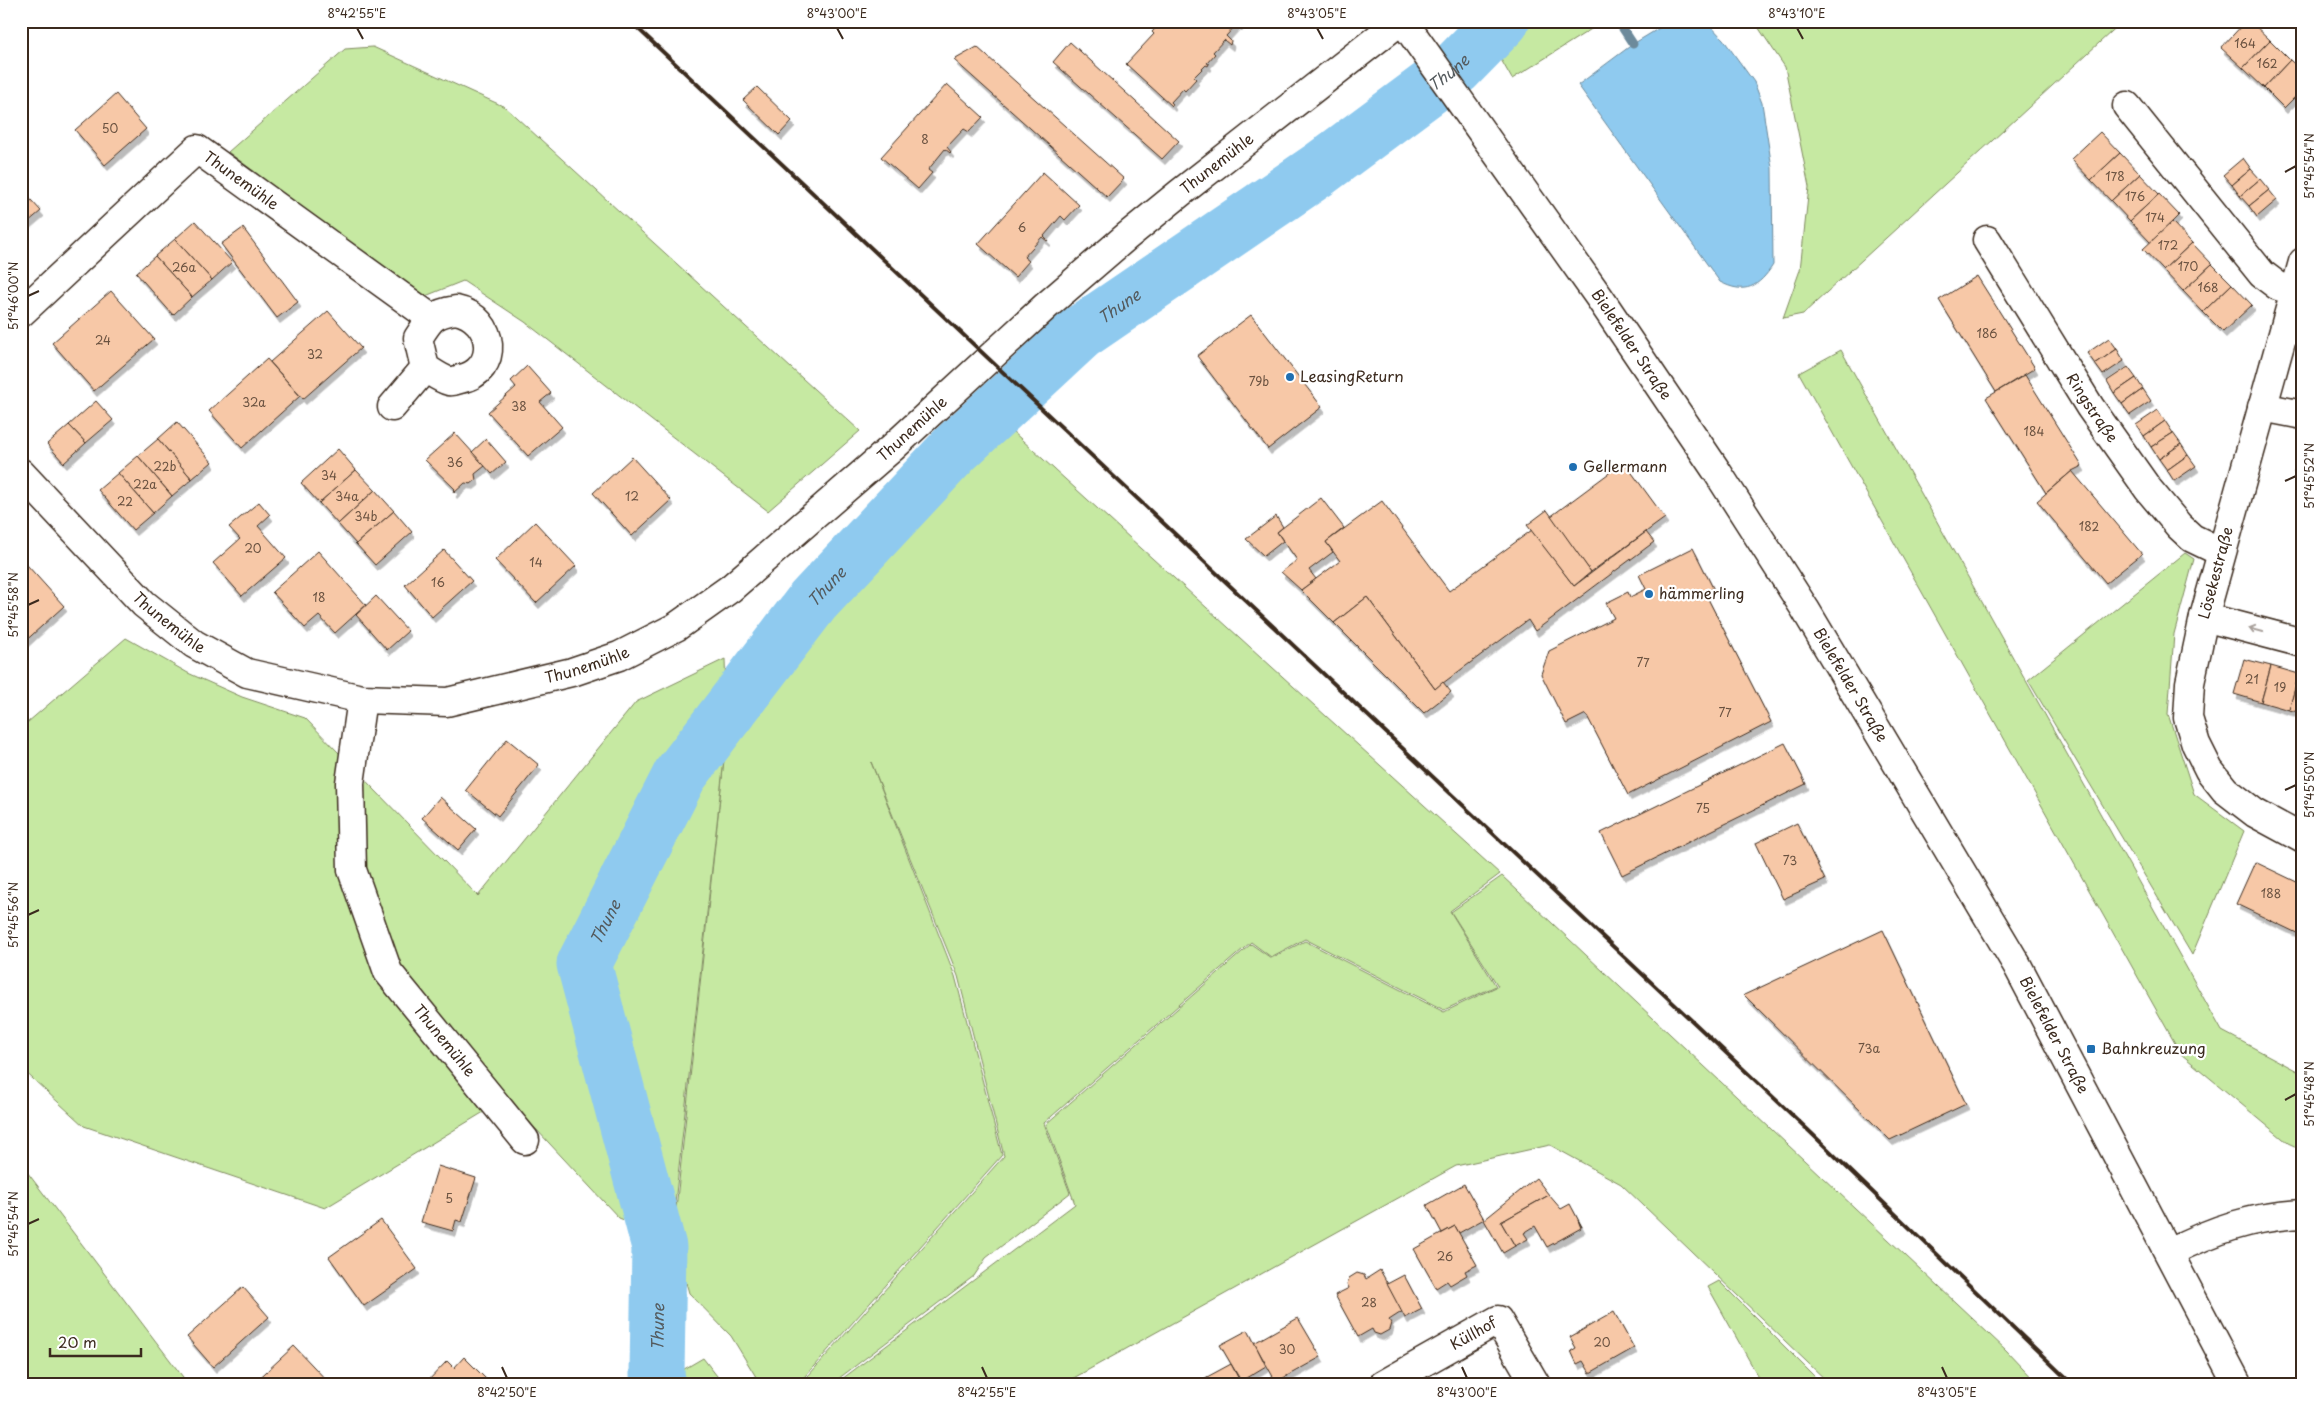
<svg xmlns="http://www.w3.org/2000/svg" width="2324" height="1406" viewBox="0 0 2324 1406" font-family="'Playpen Sans',sans-serif">
<style>
.green{fill:#c6e9a2;stroke:#808a60}
.water{fill:#8fcaef;stroke:#6d8a9b}
.lines{fill:none;stroke-linecap:round;stroke-linejoin:round}
.stream{stroke:#6d8a9b;stroke-width:9}
.river{stroke:#8fcaef;stroke-width:55}
.building{fill:#f7c8a7;stroke:#3b2a1e;filter:url(#shadow)}
.minor-casing{stroke:#3b2a1e;stroke-width:31}
.major-casing{stroke:#3b2a1e;stroke-width:31}
.minor{stroke:#fff;stroke-width:28}
.major{stroke:#fff;stroke-width:28}
.rail{stroke:#3b2a1e;stroke-width:4}
.oneway{stroke:#a79f9a}
.ticks{fill:none;stroke:#3b2a1e;stroke-width:2}
.poi-dot{fill:#1f6fb2;stroke:#fff;stroke-width:2}
.labels{text-anchor:middle;stroke-width:4.5;stroke-linejoin:round;paint-order:stroke}
.number-label{font-size:12px;fill:#6a5240}
.street-label{font-size:15px;fill:#3b2a1e;stroke:#fff}
.poi-label{font-size:15px;fill:#3b2a1e;stroke:#fff;text-anchor:start}
.water-label{font-size:16px;font-style:italic;fill:#545a5d;stroke:#fff}
.neatline{fill:none;stroke:#3b2a1e;stroke-width:2}
.ticks-label{font-size:12px;text-anchor:middle;fill:#3b2a1e}
</style>
<defs>
<filter id="shadow"><feDropShadow dx="3" dy="5.5" stdDeviation="0" flood-color="#0004"/></filter>
</defs>
<rect width="100%" height="100%" fill="#fff"/>
<filter id="ink" filterUnits="userSpaceOnUse"><feTurbulence type="fractalNoise" baseFrequency=".02" numOctaves="2"/><feDisplacementMap in="SourceGraphic" scale="10" xChannelSelector="R" yChannelSelector="G"/><feConvolveMatrix kernelMatrix="1 2 1 2 8 2 1 2 1" color-interpolation-filters="sRGB"/></filter>
<g filter="url(#ink)">
<g class="green">
<polygon points="1534,21 1604,21 1512,79 1499,56"/>
<polygon points="1754,21 2123,21 1803,314 1783,318 1800,270 1809,187 1785,67"/>
<polygon points="373,47 505,107 860,431 768,511 525,322 463,281 423,297 228,152 345,49"/>
<polygon points="1841,350 2222,1031 2303,1074 2303,1150 2288,1143 2181,1054 1799,373"/>
<polygon points="1000,420 1500,874 1450,911 1496,986 1444,1010 1305,939 1271,957 1251,942 1044,1123 1070,1193 986,1258 974,1276 830,1385 800,1385 1004,1156 958,976 871,762 955,976 1002,1155 797,1385 761,1385 731,1336 689,1293 673,1237 727,732 796,642 838,593"/>
<polygon points="2185,553 2194,559 2174,634 2168,714 2194,794 2244,831 2192,955 2028,680"/>
<polygon points="126,638 188,673 242,697 305,718 478,896 636,702 725,659 727,732 671,1239 619,1218 507,1098 325,1208 84,1126 21,1068 21,728"/>
<polygon points="1502,876 2006,1350 2039,1385 1831,1385 1621,1184 1550,1145 1456,1166 1061,1385 834,1385 1075,1204 1046,1124 1251,944 1271,958 1305,941 1444,1012 1498,986 1451,912"/>
<polygon points="21,1164 189,1385 21,1385"/>
<polygon points="1719,1281 1823,1385 1763,1385 1708,1287"/>
<polygon points="703,1358 724,1385 676,1385 674,1375"/>
</g>
<path class="water" d="M 1671,21 L 1707,22 L 1723,39 L 1754,82 L 1762,103 L 1772,168 L 1773,265 C 1759,287 1745,295 1720,282 L 1578,85 L 1633,44 Z"/>
<g class="lines">
<polyline class="stream" points="1618,21 1633,44"/>
<path class="river" id="s1" d="M 659,1385 L 657,1374 L 659,1247 L 584,964 L 680,775 L 813,601 L 956,448 L 1080,333 L 1320,169 L 1456,68 L 1502,21"/>
</g>
<g class="building">
<polygon points="1162,21 1243,21 1239,26 1237,24 1226,36 1231,41 1230,45 1224,40 1213,52 1215,54 1207,63 1209,64 1208,66 1206,65 1194,77 1196,79 1185,91 1183,89 1171,102 1173,104 1172,106 1126,64 1154,34 1152,32"/>
<polygon points="2246,21 2250,21 2270,40 2243,68 2221,48"/>
<polygon points="2270,40 2290,60 2264,88 2243,68"/>
<polygon points="1070,42 1179,141 1162,159 1053,62"/>
<polygon points="977,47 1124,179 1107,197 954,60"/>
<polygon points="2290,60 2303,72 2303,89 2284,108 2264,88"/>
<polygon points="947,84 983,117 969,132 964,129 947,147 951,152 950,153 945,149 928,170 932,173 918,189 881,157"/>
<polygon points="757,87 792,121 779,135 743,100"/>
<polygon points="116,94 146,129 105,165 75,130"/>
<polygon points="2100,132 2120,153 2091,180 2071,159"/>
<polygon points="2120,153 2140,174 2111,201 2091,180"/>
<polygon points="2243,158 2251,169 2232,185 2223,175"/>
<polygon points="2251,169 2260,179 2240,196 2232,185"/>
<polygon points="1043,172 1079,205 1065,220 1061,216 1044,236 1048,240 1047,241 1042,237 1024,257 1029,261 1015,277 978,244"/>
<polygon points="2140,174 2159,194 2130,221 2111,201"/>
<polygon points="2260,179 2269,190 2249,206 2240,196"/>
<polygon points="21,189 41,211 21,228"/>
<polygon points="2269,190 2277,200 2257,217 2249,206"/>
<polygon points="2159,194 2179,215 2151,243 2130,221"/>
<polygon points="195,221 232,262 212,280 175,239"/>
<polygon points="2172,222 2192,243 2163,270 2143,249"/>
<polygon points="243,228 298,302 277,318 221,244"/>
<polygon points="175,239 212,280 192,297 155,256"/>
<polygon points="2192,243 2212,264 2183,291 2163,270"/>
<polygon points="155,256 192,297 173,315 136,273"/>
<polygon points="2212,264 2232,284 2203,312 2183,291"/>
<polygon points="1977,276 2035,368 1996,392 1939,300"/>
<polygon points="2232,284 2252,305 2223,332 2203,312"/>
<polygon points="111,291 154,339 94,391 52,343"/>
<polygon points="328,311 361,348 303,399 270,362"/>
<polygon points="1251,315 1322,407 1268,449 1197,356"/>
<polygon points="2109,338 2117,349 2095,364 2087,353"/>
<polygon points="2117,349 2124,361 2103,375 2095,364"/>
<polygon points="267,359 300,396 242,448 209,411"/>
<polygon points="527,366 551,393 540,402 562,427 528,456 488,412 516,387 511,381"/>
<polygon points="2128,367 2136,378 2114,393 2107,381"/>
<polygon points="2025,375 2082,466 2072,471 2046,493 1986,398"/>
<polygon points="2136,378 2143,389 2122,404 2114,393"/>
<polygon points="2143,389 2151,401 2130,415 2122,404"/>
<polygon points="96,401 113,420 86,443 69,425"/>
<polygon points="2158,410 2165,421 2144,436 2136,425"/>
<polygon points="2165,421 2173,433 2151,447 2144,436"/>
<polygon points="177,422 212,462 192,479 158,439"/>
<polygon points="69,425 86,443 64,463 47,444"/>
<polygon points="455,433 485,466 475,474 476,480 471,484 465,483 454,493 453,491 455,489 425,460"/>
<polygon points="2173,433 2181,444 2159,459 2151,447"/>
<polygon points="2301,436 2303,436 2303,475 2294,473"/>
<polygon points="158,439 192,479 172,496 138,456"/>
<polygon points="486,439 506,462 492,474 472,452"/>
<polygon points="2181,444 2188,455 2167,470 2159,459"/>
<polygon points="338,449 356,470 319,503 301,483"/>
<polygon points="2188,455 2196,466 2174,481 2167,470"/>
<polygon points="138,456 172,496 153,513 118,473"/>
<polygon points="632,457 671,500 632,536 593,493"/>
<polygon points="1624,462 1665,518 1591,572 1550,517"/>
<polygon points="356,470 375,490 338,524 319,503"/>
<polygon points="2072,471 2142,554 2106,583 2037,501"/>
<polygon points="118,473 153,513 133,530 98,490"/>
<polygon points="375,490 394,511 356,544 338,524"/>
<polygon points="1321,498 1344,528 1326,542 1333,552 1309,570 1316,579 1301,590 1281,572 1297,560 1277,532"/>
<polygon points="1382,501 1449,591 1532,530 1574,586 1646,532 1654,542 1535,631 1528,620 1435,689 1367,597 1334,623 1301,590 1340,561 1326,542"/>
<polygon points="259,502 270,515 258,526 286,558 242,596 213,563 240,539 229,527"/>
<polygon points="1547,510 1591,572 1574,586 1527,525"/>
<polygon points="394,511 412,532 375,565 356,544"/>
<polygon points="1276,516 1283,527 1277,532 1283,541 1264,556 1246,539"/>
<polygon points="535,522 576,566 536,603 495,560"/>
<polygon points="1693,548 1713,588 1705,593 1771,722 1628,795 1586,714 1566,724 1541,674 1549,651 1614,618 1606,603 1628,592 1630,597 1646,589 1639,575"/>
<polygon points="444,550 472,581 432,617 405,585"/>
<polygon points="318,551 366,605 335,633 319,616 305,628 272,592"/>
<polygon points="27,565 64,606 21,645 21,570"/>
<polygon points="376,596 408,631 387,650 356,615"/>
<polygon points="1367,597 1435,689 1443,682 1451,692 1424,713 1334,623"/>
<polygon points="2244,659 2271,666 2261,702 2234,694"/>
<polygon points="2271,666 2299,674 2289,710 2261,702"/>
<polygon points="2299,674 2303,675 2303,713 2289,710"/>
<polygon points="507,739 539,765 498,816 466,790"/>
<polygon points="1785,743 1806,784 1622,875 1601,833"/>
<polygon points="440,797 476,829 458,850 422,818"/>
<polygon points="1797,823 1825,880 1783,899 1756,843"/>
<polygon points="2255,862 2303,885 2303,936 2236,904"/>
<polygon points="1883,930 1966,1104 1890,1140 1744,995"/>
<polygon points="438,1166 476,1178 462,1222 456,1220 453,1231 421,1222"/>
<polygon points="1536,1178 1549,1195 1501,1222 1515,1246 1503,1253 1484,1220"/>
<polygon points="1464,1184 1484,1219 1459,1233 1455,1226 1442,1233 1427,1205"/>
<polygon points="1549,1195 1561,1209 1570,1204 1582,1227 1578,1220 1581,1228 1547,1247 1535,1226 1524,1233 1528,1239 1515,1246 1501,1222"/>
<polygon points="381,1220 417,1269 364,1306 329,1257"/>
<polygon points="1455,1226 1477,1265 1465,1271 1467,1275 1450,1285 1447,1281 1436,1288 1414,1249"/>
<polygon points="1380,1270 1403,1311 1389,1320 1391,1323 1389,1330 1380,1335 1374,1333 1372,1329 1358,1337 1335,1295 1349,1288 1347,1284 1349,1278 1357,1273 1364,1275 1366,1279"/>
<polygon points="1404,1275 1422,1309 1405,1318 1387,1284"/>
<polygon points="243,1287 269,1317 213,1367 187,1337"/>
<polygon points="1614,1312 1634,1348 1590,1373 1583,1361 1577,1364 1571,1351 1576,1348 1570,1337"/>
<polygon points="1298,1318 1321,1357 1276,1382 1254,1343"/>
<polygon points="1248,1330 1266,1366 1241,1381 1220,1345"/>
<polygon points="294,1346 331,1385 252,1385"/>
<polygon points="464,1357 492,1385 424,1385 447,1361 454,1368"/>
<polygon points="1231,1364 1242,1385 1211,1385 1207,1377"/>
<polygon points="1207,1377 1211,1385 1194,1385"/>
</g>
<g class="lines">
<defs>
<g id="minor">
<polyline points="2127,106 2262,274 2278,286 2295,291"/>
<path id="s2" d="M 1987,240 L 2090,407 L 2148,489 L 2179,526 L 2192,538 L 2221,552"/>
<polyline points="2303,262 2204,617 2190,683 2188,718 2196,744 2209,770 2225,790 2255,813 2303,839"/>
<path d="M 456,310 C 496,318 500,372 460,379 C 457,380 452,382 449,381 C 441,379 432,372 425,368 L 418,338 C 431,318 432,314 456,310 Z"/>
<path id="s3" d="M 21,313 L 197,149 L 431,318"/>
<polyline points="392,407 425,368"/>
<polyline points="2262,407 2303,415"/>
<path id="s4" d="M 21,473 L 144,604 L 194,644 L 247,673 L 362,699 L 447,702 L 572,672 L 619,656 L 676,627 L 731,588 L 892,448 L 1046,306 L 1126,237 L 1180,193 L 1400,21"/>
<polyline points="2204,617 2303,643"/>
<path id="s5" d="M 362,699 L 350,783 L 352,870 L 388,972 L 525,1140"/>
<path id="s6" d="M 1383,1385 L 1498,1320 L 1536,1385"/>
</g>
<g id="major">
<path id="s7" d="M 1403,21 L 1599,297 L 1716,470 L 1805,609 L 2017,965 L 2238,1385"/>
<path d="M 2170,1252 C 2213,1230 2254,1216 2303,1214"/>
</g>
</defs>
<use href="#minor" class="minor-casing"/>
<use href="#major" class="major-casing"/>
<use href="#minor" class="minor"/>
<use href="#major" class="major"/>
<polyline class="rail" points="630,21 1808,1130 2073,1385"/>
</g>
<defs><path id="oneway-shaft" d="M-6 0H5M1.5-3L5.5 0L1.5 3" fill="none" stroke-width="1.6" stroke-linecap="round" stroke-linejoin="round" transform="scale(1.25)"/></defs>
<use class="oneway" href="#oneway-shaft" transform="translate(2256 630) rotate(-165)"/>
</g>
<path class="ticks" d="M 357,28 L 363,39M 837,28 L 843,39M 1317,28 L 1323,39M 1797,28 L 1803,39M 2285,172 L 2296,166M 28,296 L 39,291M 2285,481 L 2296,476M 28,605 L 39,600M 2285,790 L 2296,785M 28,915 L 39,910M 2285,1100 L 2296,1094M 28,1224 L 39,1219M 502,1367 L 507,1378M 982,1367 L 987,1378M 1462,1367 L 1467,1378M 1942,1367 L 1947,1378"/>
<g class="poi-dot">
<circle cx="1290" cy="377" r="5"/>
<circle cx="1573" cy="467" r="5"/>
<circle cx="1649" cy="594" r="5"/>
<rect x="2086" y="1044" width="10" height="10" rx="2.5"/>
</g>
<g class="labels">
<g class="number-label">
<text x="2245" y="48">164</text>
<text x="2267" y="68">162</text>
<text x="110" y="133">50</text>
<text x="925" y="144">8</text>
<text x="2115" y="181">178</text>
<text x="2135" y="201">176</text>
<text x="2155" y="222">174</text>
<text x="1022" y="232">6</text>
<text x="2168" y="250">172</text>
<text x="2188" y="271">170</text>
<text x="184" y="272">26a</text>
<text x="2208" y="292">168</text>
<text x="1987" y="338">186</text>
<text x="103" y="345">24</text>
<text x="315" y="359">32</text>
<text x="1259" y="386">79b</text>
<text x="254" y="407">32a</text>
<text x="519" y="411">38</text>
<text x="2034" y="436">184</text>
<text x="455" y="467">36</text>
<text x="165" y="471">22b</text>
<text x="329" y="480">34</text>
<text x="145" y="489">22a</text>
<text x="347" y="501">34a</text>
<text x="632" y="501">12</text>
<text x="125" y="506">22</text>
<text x="366" y="521">34b</text>
<text x="2089" y="531">182</text>
<text x="253" y="553">20</text>
<text x="536" y="567">14</text>
<text x="438" y="587">16</text>
<text x="319" y="602">18</text>
<text x="1643" y="667">77</text>
<text x="2252" y="684">21</text>
<text x="2280" y="692">19</text>
<text x="1725" y="717">77</text>
<text x="1703" y="813">75</text>
<text x="1790" y="865">73</text>
<text x="2271" y="898">188</text>
<text x="1869" y="1053">73a</text>
<text x="449" y="1203">5</text>
<text x="1445" y="1261">26</text>
<text x="1369" y="1307">28</text>
<text x="1602" y="1347">20</text>
<text x="1287" y="1354">30</text>
</g>
<g class="street-label">
<text dy="5" stroke="none"><textPath href="#s4" startOffset="1462">Thunemühle</textPath></text>
<text dy="5" stroke="none"><textPath href="#s3" startOffset="295">Thunemühle</textPath></text>
<text dy="5" stroke="none"><textPath href="#s7" startOffset="396">Bielefelder Straße</textPath></text>
<text dy="5" stroke="none"><textPath href="#s2" startOffset="198">Ringstraße</textPath></text>
<text dy="5" stroke="none"><textPath href="#s4" startOffset="1058">Thunemühle</textPath></text>
<text transform="translate(2216 573) rotate(-75)" y="5">Lösekestraße</text>
<text dy="5" stroke="none"><textPath href="#s4" startOffset="211">Thunemühle</textPath></text>
<text dy="5" stroke="none"><textPath href="#s4" startOffset="652">Thunemühle</textPath></text>
<text dy="5" stroke="none"><textPath href="#s7" startOffset="801">Bielefelder Straße</textPath></text>
<text dy="5" stroke="none"><textPath href="#s7" startOffset="1206">Bielefelder Straße</textPath></text>
<text dy="5" stroke="none"><textPath href="#s5" startOffset="369">Thunemühle</textPath></text>
<text dy="5" stroke="none"><textPath href="#s6" startOffset="104">Küllhof</textPath></text>
</g>
<g class="poi-label">
<text x="1300" y="382">LeasingReturn</text>
<text x="1583" y="472">Gellermann</text>
<text x="1659" y="599">hämmerling</text>
<text x="2101" y="1054">Bahnkreuzung</text>
</g>
<g class="water-label">
<text dy="6" stroke="none"><textPath href="#s1" startOffset="1692">Thune</textPath></text>
<text dy="6" stroke="none"><textPath href="#s1" startOffset="1288">Thune</textPath></text>
<text dy="6" stroke="none"><textPath href="#s1" startOffset="882">Thune</textPath></text>
<text dy="6" stroke="none"><textPath href="#s1" startOffset="478">Thune</textPath></text>
<text dy="6" stroke="none"><textPath href="#s1" startOffset="58">Thune</textPath></text>
</g>
</g>
<rect width="2324" height="1406" fill="none" stroke="#fff" stroke-width="55"/>
<path d="M50 1348v8h91v-8" fill="none" stroke="#3b2a1e" stroke-width="2.5"/>
<text x="58" y="1348" font-size="15" fill="#3b2a1e" stroke="#ffffff" stroke-width="4" paint-order="stroke">20 m</text>
<rect x="28" y="28" width="2268" height="1350" class="neatline"/>
<g class="ticks-label">
<text x="357" y="18">8°42'55"E</text>
<text x="837" y="18">8°43'00"E</text>
<text x="1317" y="18">8°43'05"E</text>
<text x="1797" y="18">8°43'10"E</text>
<text transform="translate(2310 166) rotate(-90)" y="4">51°45'54"N</text>
<text transform="translate(14 296) rotate(-90)" y="4">51°46'00"N</text>
<text transform="translate(2310 476) rotate(-90)" y="4">51°45'52"N</text>
<text transform="translate(14 605) rotate(-90)" y="4">51°45'58"N</text>
<text transform="translate(2310 785) rotate(-90)" y="4">51°45'50"N</text>
<text transform="translate(14 915) rotate(-90)" y="4">51°45'56"N</text>
<text transform="translate(2310 1094) rotate(-90)" y="4">51°45'48"N</text>
<text transform="translate(14 1224) rotate(-90)" y="4">51°45'54"N</text>
<text x="507" y="1397">8°42'50"E</text>
<text x="987" y="1397">8°42'55"E</text>
<text x="1467" y="1397">8°43'00"E</text>
<text x="1947" y="1397">8°43'05"E</text>
</g>
</svg>
